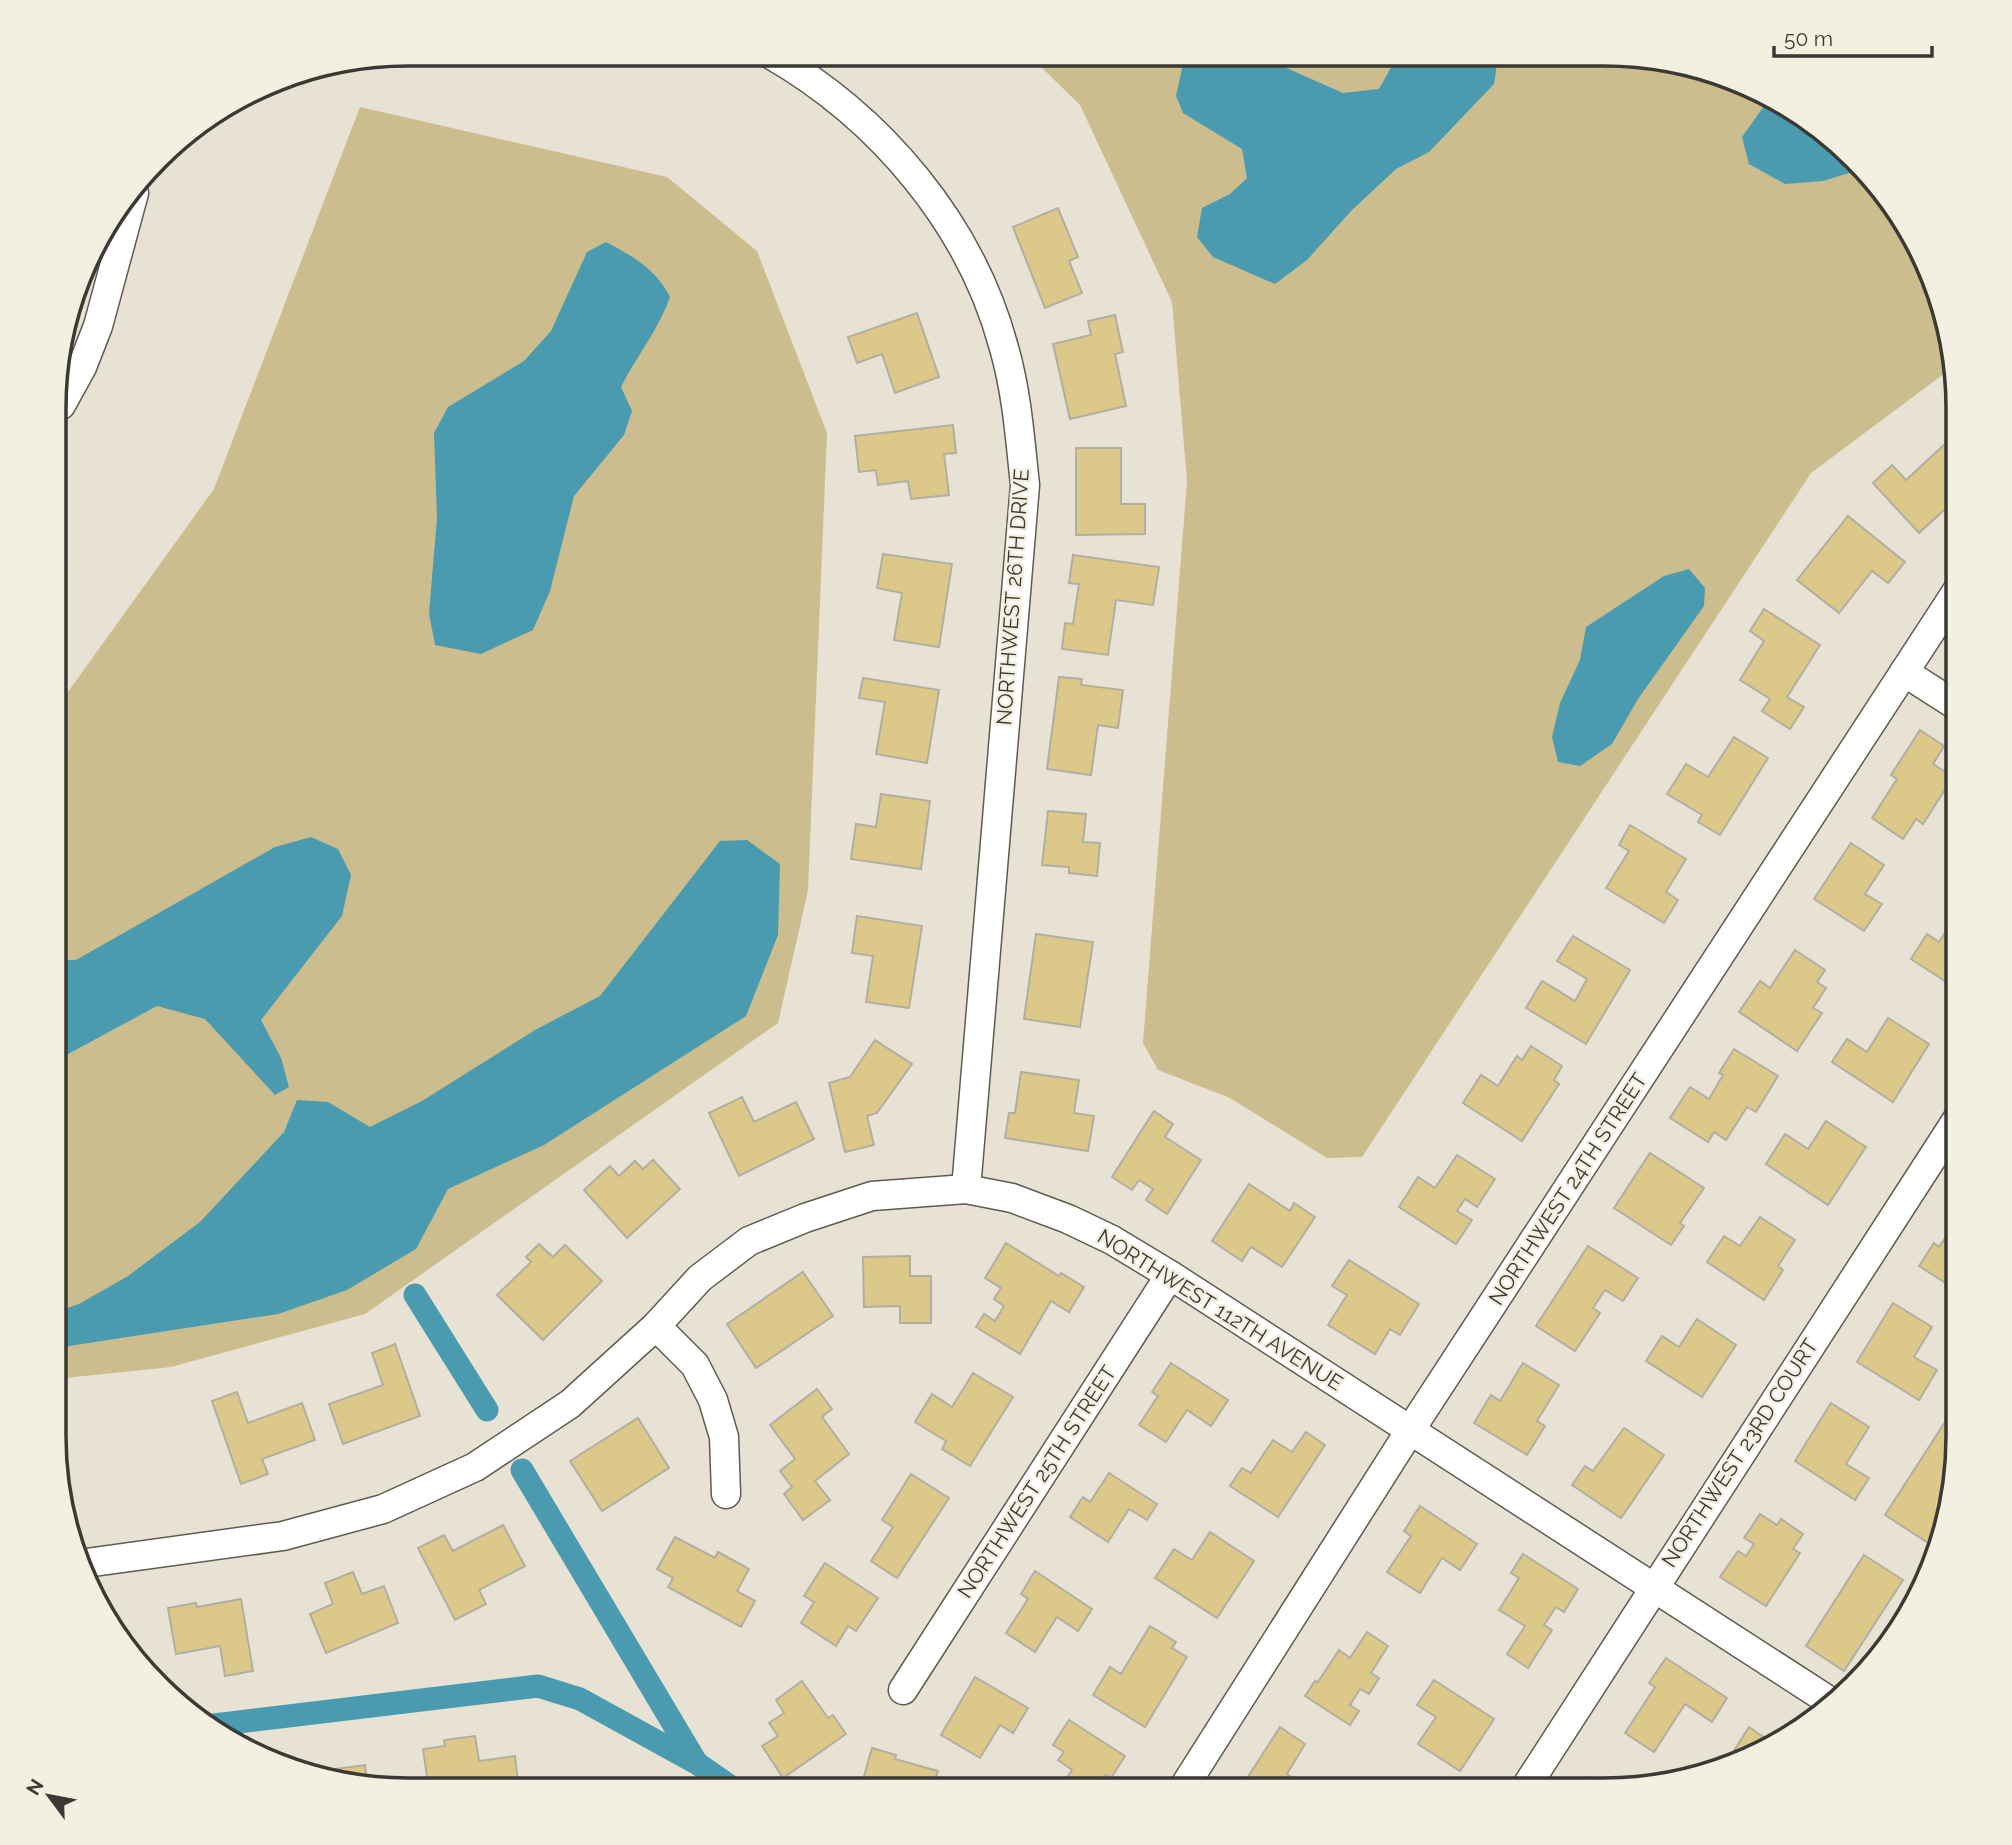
<svg xmlns="http://www.w3.org/2000/svg" width="2012" height="1845" viewBox="0 0 2012 1845" font-family="Raleway,sans-serif">
<style>
.green{fill:#cbbd8d}
.water{fill:#4a9bb0}
.lines{fill:none;stroke-linecap:round;stroke-linejoin:round}
.canal{stroke:#4a9bb0;stroke-width:23}
.building{fill:#dcc98a;stroke:#b2aea0;stroke-width:2}
.minor-casing{stroke:#5f5c4f;stroke-width:31}
.minor{stroke:#fff;stroke-width:28}
.labels{text-anchor:middle;stroke-width:5;stroke-linejoin:round;paint-order:stroke}
.street-label{font-size:21px;fill:#3a3933;stroke:#f4f0e1}
.rim{fill:none;stroke:#3a3933;stroke-width:3.5}
</style>
<rect width="100%" height="100%" fill="#e7e2d4"/>
<g class="green">
<polygon points="1029,55 1627,55 1760,91 1870,175 1931,273 1953,367 1811,473 1362,1157 1327,1158 1230,1098 1158,1070 1143,1043 1187,481 1172,302 1080,105"/>
<polygon points="360,107 667,177 757,251 827,433 808,890 778,1023 365,1314 171,1367 55,1379 59,699 65,696 214,489"/>
</g>
<g class="water">
<polygon points="1185,55 1249,55 1266,59 1343,93 1379,89 1398,55 1490,55 1497,64 1494,84 1429,152 1396,169 1352,210 1307,260 1275,284 1213,257 1197,237 1202,208 1230,194 1247,178 1242,149 1183,113 1176,96"/>
<polygon points="1764,106 1788,113 1862,169 1823,181 1785,184 1749,164 1742,137"/>
<path d="M 606,242 C 634,257 656,269 670,297 C 659,329 636,357 621,387 L 632,411 L 624,435 L 574,496 L 550,591 L 533,630 L 481,654 L 435,645 L 429,613 L 437,518 L 434,433 L 448,407 L 524,361 L 551,331 L 587,252 Z"/>
<polygon points="1689,569 1705,588 1704,606 1638,699 1612,744 1580,766 1558,762 1552,737 1560,703 1580,660 1586,627 1664,576"/>
<polygon points="311,837 338,849 351,875 342,916 261,1020 281,1058 289,1087 275,1095 205,1019 157,1006 57,1060 58,960 76,960 275,847"/>
<polygon points="747,840 780,864 778,935 746,1016 544,1145 448,1189 416,1249 347,1290 278,1314 56,1348 56,1312 79,1304 128,1276 200,1222 284,1132 297,1100 328,1102 370,1127 422,1101 535,1030 600,996 720,841"/>
</g>
<g class="lines">
<g class="canal">
<polyline points="415,1295 487,1410"/>
<polyline points="522,1470 696,1762"/>
<polyline points="214,1725 538,1686 580,1699 698,1764 737,1791"/>
</g>
</g>
<g class="building">
<polygon points="1058,208 1078,257 1069,261 1082,293 1045,308 1013,227"/>
<polygon points="917,313 939,377 895,393 882,354 857,363 848,337"/>
<polygon points="1115,315 1123,352 1115,354 1126,406 1070,419 1053,344 1091,335 1088,321"/>
<polygon points="953,425 956,453 944,454 949,495 911,499 908,481 878,485 876,470 859,472 855,436"/>
<polygon points="1944,445 1957,459 1957,505 1954,501 1919,533 1873,483 1892,465 1906,480"/>
<polygon points="1076,448 1121,448 1121,504 1145,504 1145,534 1076,535"/>
<polygon points="1848,516 1905,562 1888,583 1872,571 1839,613 1797,580"/>
<polygon points="883,554 952,564 939,647 894,640 902,593 877,588"/>
<polygon points="1073,555 1159,567 1153,605 1116,600 1108,655 1062,649 1065,623 1073,624 1079,584 1069,583"/>
<polygon points="1764,609 1820,645 1787,697 1804,707 1790,729 1762,711 1770,699 1740,680 1764,641 1750,631"/>
<polygon points="1059,677 1082,679 1081,685 1123,690 1118,728 1098,725 1091,775 1047,769"/>
<polygon points="863,678 939,690 927,763 876,754 885,702 859,698"/>
<polygon points="1920,730 1944,746 1933,764 1953,777 1923,824 1916,819 1903,839 1872,818 1897,779 1891,775"/>
<polygon points="1734,737 1768,758 1720,835 1698,822 1702,815 1667,794 1686,764 1708,777"/>
<polygon points="881,794 930,801 921,869 851,859 856,824 876,827"/>
<polygon points="1048,811 1086,814 1083,842 1100,843 1097,876 1069,873 1069,867 1042,865"/>
<polygon points="1630,825 1686,859 1666,892 1678,900 1664,923 1606,888 1629,851 1619,845"/>
<polygon points="1851,843 1884,865 1865,894 1882,904 1864,931 1814,899"/>
<polygon points="1957,914 1957,989 1911,959 1927,934 1939,942"/>
<polygon points="857,916 922,926 909,1008 866,1002 873,956 852,953"/>
<polygon points="1036,934 1093,942 1080,1027 1024,1019"/>
<polygon points="1573,936 1630,970 1586,1044 1526,1008 1542,981 1575,1001 1587,979 1557,961"/>
<polygon points="1795,950 1825,970 1817,982 1826,988 1813,1008 1822,1013 1797,1051 1739,1012 1760,981 1770,988"/>
<polygon points="1888,1018 1929,1044 1893,1102 1832,1062 1847,1039 1867,1052"/>
<polygon points="875,1040 912,1064 877,1113 867,1116 874,1145 845,1152 829,1083 850,1077"/>
<polygon points="1531,1046 1562,1066 1554,1080 1559,1084 1522,1141 1463,1103 1481,1075 1498,1086 1517,1056 1522,1060"/>
<polygon points="1734,1049 1778,1076 1756,1112 1747,1107 1726,1140 1714,1132 1708,1142 1670,1118 1690,1087 1709,1099 1723,1075 1719,1073"/>
<polygon points="1021,1072 1079,1080 1074,1113 1094,1116 1088,1151 1005,1138 1009,1113 1015,1113"/>
<polygon points="742,1097 754,1122 796,1102 814,1139 739,1176 709,1113"/>
<polygon points="1154,1111 1173,1124 1165,1137 1201,1160 1167,1214 1146,1200 1153,1189 1139,1180 1132,1190 1112,1177"/>
<polygon points="1826,1121 1866,1147 1828,1205 1766,1164 1785,1134 1808,1149"/>
<polygon points="1650,1153 1704,1188 1680,1223 1684,1226 1671,1245 1614,1208"/>
<polygon points="1457,1155 1495,1179 1477,1207 1465,1199 1457,1211 1472,1220 1456,1244 1399,1207 1418,1177 1435,1188"/>
<polygon points="653,1160 680,1189 627,1238 584,1190 610,1166 619,1176 635,1161 643,1169"/>
<polygon points="1249,1184 1290,1211 1294,1203 1315,1217 1282,1267 1251,1247 1242,1261 1212,1241"/>
<polygon points="1760,1217 1795,1240 1778,1266 1783,1270 1764,1300 1707,1262 1724,1236 1740,1246"/>
<polygon points="1958,1218 1958,1291 1919,1266 1934,1243 1939,1247"/>
<polygon points="1006,1243 1059,1276 1061,1273 1084,1287 1069,1312 1051,1301 1020,1354 976,1327 984,1314 995,1321 1004,1306 994,1299 1001,1288 985,1278"/>
<polygon points="539,1244 553,1257 565,1245 602,1281 543,1340 497,1295 531,1262 526,1257"/>
<polygon points="1588,1246 1638,1278 1623,1301 1605,1290 1593,1308 1600,1313 1575,1351 1536,1326"/>
<polygon points="910,1256 910,1276 931,1276 931,1323 900,1323 900,1306 864,1307 863,1257"/>
<polygon points="1349,1260 1419,1304 1400,1335 1390,1329 1375,1354 1328,1325 1347,1295 1332,1286"/>
<polygon points="803,1272 833,1316 756,1368 727,1324"/>
<polygon points="1893,1303 1932,1327 1914,1357 1937,1370 1919,1400 1857,1362"/>
<polygon points="1697,1319 1736,1345 1702,1397 1646,1361 1662,1336 1679,1347"/>
<polygon points="395,1344 420,1416 343,1444 329,1404 383,1385 372,1353"/>
<polygon points="1171,1363 1228,1400 1211,1426 1187,1410 1166,1442 1139,1425 1158,1396 1152,1392"/>
<polygon points="1523,1363 1559,1385 1537,1421 1545,1426 1527,1455 1474,1423 1491,1395 1500,1401"/>
<polygon points="973,1373 1013,1397 970,1466 942,1449 946,1441 915,1422 932,1394 952,1407"/>
<polygon points="817,1389 832,1409 822,1417 849,1454 815,1481 830,1500 803,1520 784,1494 792,1487 780,1471 795,1459 770,1425"/>
<polygon points="237,1392 248,1423 302,1403 315,1440 262,1459 268,1474 241,1484 212,1401"/>
<polygon points="1958,1402 1958,1437 1951,1506 1936,1548 1885,1515"/>
<polygon points="1831,1403 1869,1427 1846,1464 1869,1478 1855,1500 1795,1461"/>
<polygon points="638,1418 669,1468 602,1511 570,1461"/>
<polygon points="1624,1428 1664,1455 1621,1518 1572,1485 1585,1466 1593,1471"/>
<polygon points="1306,1432 1325,1445 1278,1517 1230,1486 1242,1468 1251,1473 1273,1440 1292,1452"/>
<polygon points="1109,1473 1157,1504 1147,1520 1129,1509 1108,1542 1070,1517 1083,1497 1090,1502"/>
<polygon points="911,1474 949,1498 897,1578 871,1561 893,1527 882,1520"/>
<polygon points="1420,1506 1477,1544 1460,1570 1442,1558 1420,1593 1387,1572 1411,1536 1404,1531"/>
<polygon points="1760,1514 1777,1525 1781,1519 1803,1534 1793,1549 1800,1553 1766,1606 1720,1577 1738,1551 1746,1556 1754,1544 1744,1538"/>
<polygon points="503,1525 525,1566 479,1590 486,1604 455,1620 418,1548 444,1535 453,1551"/>
<polygon points="1210,1532 1254,1561 1217,1618 1155,1578 1174,1549 1192,1560"/>
<polygon points="675,1537 715,1558 718,1552 749,1569 737,1591 755,1601 741,1627 668,1587 673,1578 657,1569"/>
<polygon points="1523,1554 1578,1589 1564,1612 1556,1607 1544,1625 1552,1630 1528,1668 1507,1654 1525,1626 1499,1610 1519,1578 1511,1573"/>
<polygon points="1864,1555 1903,1580 1844,1671 1806,1646"/>
<polygon points="825,1563 878,1598 856,1631 848,1626 836,1646 801,1623 814,1602 804,1596"/>
<polygon points="1035,1571 1092,1609 1078,1631 1057,1617 1035,1652 1006,1633 1028,1599 1021,1594"/>
<polygon points="353,1572 362,1594 384,1586 398,1623 326,1653 310,1614 333,1604 325,1583"/>
<polygon points="241,1599 253,1671 225,1676 220,1646 176,1654 168,1608 196,1603 197,1607"/>
<polygon points="1150,1626 1176,1642 1172,1648 1187,1657 1145,1727 1093,1695 1110,1667 1121,1674"/>
<polygon points="1367,1632 1388,1646 1371,1673 1379,1678 1369,1694 1360,1689 1350,1705 1359,1711 1350,1725 1305,1696 1315,1681 1318,1682 1339,1650 1350,1658"/>
<polygon points="1666,1658 1727,1698 1712,1722 1685,1704 1654,1752 1625,1733 1655,1687 1649,1683"/>
<polygon points="975,1677 1028,1708 1013,1733 1000,1725 980,1758 941,1735"/>
<polygon points="1434,1680 1494,1719 1460,1771 1418,1744 1436,1717 1417,1705"/>
<polygon points="802,1681 828,1718 833,1715 846,1734 783,1778 762,1746 778,1736 769,1723 784,1713 776,1700"/>
<polygon points="1069,1720 1125,1756 1111,1778 1105,1775 1095,1790 1059,1790 1072,1770 1058,1760 1064,1752 1053,1745"/>
<polygon points="1280,1727 1305,1744 1287,1774 1307,1787 1305,1790 1262,1790 1246,1780"/>
<polygon points="1749,1727 1772,1743 1738,1764 1723,1768"/>
<polygon points="475,1736 479,1761 515,1756 519,1791 429,1791 423,1749 445,1746 444,1740"/>
<polygon points="872,1748 896,1755 895,1759 938,1771 932,1790 860,1790"/>
<polygon points="365,1765 367,1785 398,1780 399,1789 335,1781 334,1769"/>
<polygon points="1590,1777 1610,1790 1582,1790"/>
<polygon points="1374,1779 1392,1790 1369,1789"/>
<polygon points="580,1782 594,1791 575,1791"/>
</g>
<g class="lines">
<defs>
<g id="minor">
<path d="M 770,54 C 880,117 971,224 1004,348 C 1017,393 1020,439 1025,485 L 966,1189"/>
<polyline points="61,405 82,367 98,326 134,193"/>
<polyline points="1904,672 1957,706"/>
<polyline points="656,1326 695,1365 713,1400 724,1437 726,1494"/>
<polyline points="79,1564 283,1536 383,1509 475,1467 570,1404 656,1326 700,1278 749,1241 805,1218 872,1196 966,1189 1012,1198 1068,1219 1112,1240 1170,1275 1834,1704"/>
<polyline points="903,1690 1170,1275"/>
<polyline points="1182,1790 1411,1429 1957,591"/>
<polyline points="1524,1790 1958,1118"/>
</g>
</defs>
<use href="#minor" class="minor-casing"/>
<use href="#minor" class="minor"/>
</g>
<g class="labels">
<g class="street-label">
<text transform="translate(1013 597) rotate(-86)" y="7">NORTHWEST 26TH DRIVE</text>
<text transform="translate(1568 1189) rotate(-57)" y="7">NORTHWEST 24TH STREET</text>
<text transform="translate(1220 1310) rotate(32)" y="7">NORTHWEST 112TH AVENUE</text>
<text transform="translate(1740 1453) rotate(-57)" y="7">NORTHWEST 23RD COURT</text>
<text transform="translate(1037 1482) rotate(-57)" y="7">NORTHWEST 25TH STREET</text>
</g>
</g>
<path d="M0 0H2012V1845H0ZM408 66H1604A342 342 0 0 1 1946 408V1436A342 342 0 0 1 1604 1778H408A342 342 0 0 1 66 1436V408A342 342 0 0 1 408 66Z" fill="#f4f0e1" fill-rule="evenodd"/>
<path class="rim" d="M408 66H1604A342 342 0 0 1 1946 408V1436A342 342 0 0 1 1604 1778H408A342 342 0 0 1 66 1436V408A342 342 0 0 1 408 66Z"/>
<g transform="translate(49 1796) rotate(302)" stroke="#f4f0e1" stroke-width="5" paint-order="stroke">
<path d="M0-5L12 26L0 18L-12 26Z" fill="#3a3933"/>
<text y="-10" font-size="19" font-weight="bold" text-anchor="middle" fill="#3a3933">N</text>
</g>
<path d="M1774 46v10h158v-10" fill="none" stroke="#3a3933" stroke-width="3.5"/>
<text x="1784" y="46" font-size="21" fill="#3a3933" stroke="#f4f0e1" stroke-width="5" paint-order="stroke">50 m</text>
</svg>
